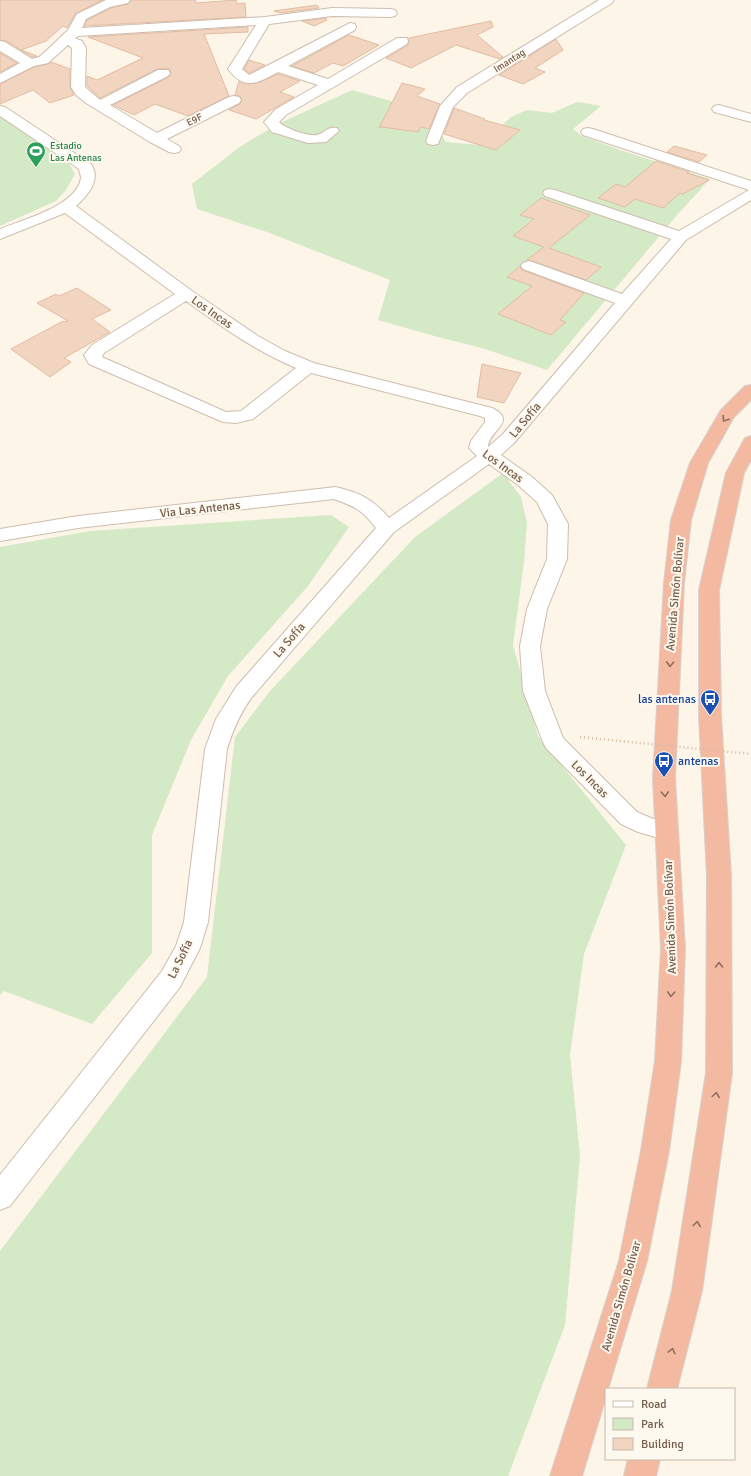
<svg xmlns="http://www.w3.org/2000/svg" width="751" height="1476" viewBox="0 0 751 1476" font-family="Signika,sans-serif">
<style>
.green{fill:#d4e9c6}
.building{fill:#f1d5c0;stroke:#e3bca1}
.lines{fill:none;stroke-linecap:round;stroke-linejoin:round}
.minor-casing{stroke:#cebdae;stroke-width:2}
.highway-casing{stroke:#d8d1cd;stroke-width:2}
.minor{fill:#fff;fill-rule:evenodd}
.highway{fill:#f4b9a1;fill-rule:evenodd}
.path-bridge{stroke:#d6b8a3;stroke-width:2.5;stroke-dasharray:1 3;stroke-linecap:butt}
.oneway{stroke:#8e6f5d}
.labels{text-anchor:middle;stroke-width:4;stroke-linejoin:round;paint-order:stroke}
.far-street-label{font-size:10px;fill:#755c4c;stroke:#fef9ee}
.far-leisure-label{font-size:10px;fill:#27864d;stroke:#fef9ee;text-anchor:start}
.street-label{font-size:12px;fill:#755c4c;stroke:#fef9ee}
.transit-label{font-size:12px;fill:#164399;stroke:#fef9ee;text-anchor:end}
</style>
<rect width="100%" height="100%" fill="#fcf5e8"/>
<g class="green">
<polygon points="352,90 427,111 446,142 480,145 511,117 527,110 552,113 577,102 601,106 573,129 582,136 620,150 710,179 678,214 547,370 482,348 438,337 378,320 390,280 267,232 197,209 192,184 241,146 280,123"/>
<polygon points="0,116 68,162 75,174 66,190 56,201 0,226"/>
<polygon points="503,473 521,497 527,523 524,562 513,645 538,736 626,845 584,954 570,1055 580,1156 565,1325 508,1476 0,1476 0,1251 207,977 235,737 270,691 415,537"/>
<polygon points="331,515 349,527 308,586 228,676 191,740 152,835 152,953 92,1024 4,991 0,995 0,547 90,531"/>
</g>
<g class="building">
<polygon points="0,0 103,0 76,13 67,28 63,26 46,41 21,50 37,56 32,57 6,41 0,40"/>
<polygon points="131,0 195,0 196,3 236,0 237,4 245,3 246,17 84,26 87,20 111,8 128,4"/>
<polygon points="317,5 319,8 281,13 274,11"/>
<polygon points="326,18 327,20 314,26 302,21"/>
<polygon points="491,21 493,27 477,35 503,57 500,59 456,45 411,68 386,58 408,45 409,41 409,38"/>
<polygon points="248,27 248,32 204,34 229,96 188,116 155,104 134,115 113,105 169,77 171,72 168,68 157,69 100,98 87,86 87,76 97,80 143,58 88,37"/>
<polygon points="349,35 379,45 343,66 333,63 314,73 292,66"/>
<polygon points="556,39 563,50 535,68 545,72 523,84 499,75"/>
<polygon points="0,53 17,63 0,72"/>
<polygon points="249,60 265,65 249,73 244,69"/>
<polygon points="51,62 70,69 70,87 74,95 50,103 33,90 0,104 0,84 34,67 48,64"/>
<polygon points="278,74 300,81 280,92 294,97 256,119 229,110 240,104 242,101 240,96 235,95 239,81 245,84 258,83"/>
<polygon points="402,83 425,89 417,96 440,104 429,129 421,127 418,132 382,127 383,126 379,128"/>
<polygon points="454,108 485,119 484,120 520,130 496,150 444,134"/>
<polygon points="674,146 707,155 699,162 667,152"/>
<polygon points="656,161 689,172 687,173 709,180 683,194 680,193 663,208 635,199 625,207 598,198 616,184 625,187"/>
<polygon points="541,198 590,215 549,248 601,267 586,280 529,260 527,260 544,247 513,236 534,219 520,215"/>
<polygon points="520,266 522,270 584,293 560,320 566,322 551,335 498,314 532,286 507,277"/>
<polygon points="77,288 111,310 92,319 110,332 64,358 71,362 50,377 11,349 61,322 68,321 37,303 56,294 59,296"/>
<polygon points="482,364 521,373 504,403 477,397"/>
</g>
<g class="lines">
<defs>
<g id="minor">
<path d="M 106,0 L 130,0 L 128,3 L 110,7 L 86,19 L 82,28 L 265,17 L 332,8 L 391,9 L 395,10 L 397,13 L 395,16 L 391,17 L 332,16 L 269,24 L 242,69 L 249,75 L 350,23 L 355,24 L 356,27 L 355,30 L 288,66 L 328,79 L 397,38 L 407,38 L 408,41 L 407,44 L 286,115 L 279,122 C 284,128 309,137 317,135 C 325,133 327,126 337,128 L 339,131 L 326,142 L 308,143 L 272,132 L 264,122 L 276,109 L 318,85 L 278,72 C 258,83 244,91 228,69 L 256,25 L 78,36 L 75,38 L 82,41 L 86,48 L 85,87 L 100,100 L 158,70 L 168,70 L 170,73 L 168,76 L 110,105 L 157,133 L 229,97 L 234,96 L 239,97 L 241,100 L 239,103 L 167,139 L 179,146 L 181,149 L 179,152 L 174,153 L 169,152 L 150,142 L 86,103 L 76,95 L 71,87 L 72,48 L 68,45 L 48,63 L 34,66 L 0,83 L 0,74 L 20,63 L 0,51 L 0,41 L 5,42 L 32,59 L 39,57 L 46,51 L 68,30 L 77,14 Z"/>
<polygon points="599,0 614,0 612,3 467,93 453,107 438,144 433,145 428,144 426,141 440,106 457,87"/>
<polygon points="719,105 751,114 751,122 714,112 712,109 714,106"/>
<path d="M 0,106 L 5,107 L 91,164 C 102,180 87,196 76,206 L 192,291 L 258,336 L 285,351 L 314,363 L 492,408 C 519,421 488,431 488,447 L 503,434 L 615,303 L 523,269 L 521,266 L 523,263 L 529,261 L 535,263 L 622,294 L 671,239 L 545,196 L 543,193 L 545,190 L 550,189 L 555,190 L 679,231 L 749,190 L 583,135 L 581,132 L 583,129 L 588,128 L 593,129 L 751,181 L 751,200 L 686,240 L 515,442 L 501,455 L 532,477 L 552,495 L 568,524 L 567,559 L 547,609 L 540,646 L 545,691 L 563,738 L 637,812 L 651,818 L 674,825 L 678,831 L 674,837 L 666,840 L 638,832 L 621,824 L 546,748 L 543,742 L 523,691 L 520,646 L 527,609 L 547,559 L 548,524 L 537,502 L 518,485 L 489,464 L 394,532 L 252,697 C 240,713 233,730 227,749 L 208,922 L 200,948 L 180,987 L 10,1206 L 0,1210 L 0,1175 L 162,971 L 176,946 L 184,922 L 205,749 L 216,719 L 236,687 L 376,528 C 362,510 356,507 334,499 L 78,528 L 0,541 L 0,529 L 78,516 L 336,487 C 360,493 373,499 389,518 L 477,456 L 469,448 L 471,441 L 485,422 L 485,418 L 480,416 L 311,373 L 253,419 L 236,423 L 223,422 L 89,364 L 84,355 L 92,345 L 175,294 L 65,213 L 0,239 L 0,229 C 22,220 77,206 81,178 C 81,175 79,171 79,169 L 0,116 ZM 186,301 C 221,326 255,351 296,368 L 241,411 L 226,412 L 102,357 L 104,353 Z"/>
</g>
<g id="highway">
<polygon points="751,385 751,400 734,417 708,463 691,520 684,583 675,778 685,949 681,1061 669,1151 647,1261 608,1389 606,1389 606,1397 582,1476 550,1476 619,1261 641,1151 655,1061 661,949 653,778 664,583 671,520 690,463 721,410 745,386"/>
<polygon points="751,436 751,460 744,473 719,590 721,716 731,876 732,1073 702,1291 677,1389 647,1389 672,1291 706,1073 707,876 699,716 699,590 726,473 745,438"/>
<polygon points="628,1459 660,1459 656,1476 624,1476"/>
</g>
</defs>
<use href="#minor" class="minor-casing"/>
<use href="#highway" class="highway-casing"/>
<use href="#minor" class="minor"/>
<use href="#highway" class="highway"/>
<polyline class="path-bridge" points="580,737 751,754"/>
</g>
<defs><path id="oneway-chevron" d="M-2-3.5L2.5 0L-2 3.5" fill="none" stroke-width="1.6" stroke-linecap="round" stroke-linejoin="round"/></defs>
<g class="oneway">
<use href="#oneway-chevron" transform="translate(725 419) rotate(122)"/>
<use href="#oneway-chevron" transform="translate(670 664) rotate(93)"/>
<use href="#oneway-chevron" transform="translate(665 794) rotate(87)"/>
<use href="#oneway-chevron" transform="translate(719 965) rotate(-90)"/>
<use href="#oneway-chevron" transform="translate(671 994) rotate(93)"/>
<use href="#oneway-chevron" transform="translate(716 1095) rotate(-82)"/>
<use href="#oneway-chevron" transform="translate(697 1224) rotate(-82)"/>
<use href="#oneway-chevron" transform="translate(672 1351) rotate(-76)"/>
</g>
<defs>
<symbol id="stadium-pin" viewBox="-11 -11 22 30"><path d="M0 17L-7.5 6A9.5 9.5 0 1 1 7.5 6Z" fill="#2e9e5b" stroke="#fef9ee"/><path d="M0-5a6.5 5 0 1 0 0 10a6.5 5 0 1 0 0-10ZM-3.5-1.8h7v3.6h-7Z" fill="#fff"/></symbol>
<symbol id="bus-pin" viewBox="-11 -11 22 30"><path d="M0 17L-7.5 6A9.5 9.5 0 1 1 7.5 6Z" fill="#1a4fb4" stroke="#fef9ee"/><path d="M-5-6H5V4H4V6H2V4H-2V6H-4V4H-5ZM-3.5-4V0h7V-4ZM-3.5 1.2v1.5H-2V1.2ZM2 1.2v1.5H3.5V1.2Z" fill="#fff"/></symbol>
</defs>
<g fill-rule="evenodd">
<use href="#stadium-pin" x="25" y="140" width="22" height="30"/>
<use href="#bus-pin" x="699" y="688" width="22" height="30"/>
<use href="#bus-pin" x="653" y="750" width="22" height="30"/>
</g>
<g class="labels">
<g class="far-street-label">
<text transform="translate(509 60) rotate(-32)" y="4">Imantag</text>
<text transform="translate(194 119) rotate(-26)" y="4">E9F</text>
</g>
<g class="far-leisure-label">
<text x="50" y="149">Estadio<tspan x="50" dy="12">Las Antenas</tspan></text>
</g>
<g class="street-label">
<text transform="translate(212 312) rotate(35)" y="4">Los Incas</text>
<text transform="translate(525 420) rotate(-50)" y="4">La Sofía</text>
<text transform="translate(503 466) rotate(36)" y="4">Los Incas</text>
<text transform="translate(200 509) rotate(-6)" y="4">Via Las Antenas</text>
<text transform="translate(675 594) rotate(-85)" y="4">Avenida Simón Bolívar</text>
<text transform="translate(289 640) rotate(-49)" y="4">La Sofía</text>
<text transform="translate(590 779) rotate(45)" y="4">Los Incas</text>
<text transform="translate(670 917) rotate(-92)" y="4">Avenida Simón Bolívar</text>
<text transform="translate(180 959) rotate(-64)" y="4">La Sofía</text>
<text transform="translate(621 1296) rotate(-74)" y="4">Avenida Simón Bolívar</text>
</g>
<g class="transit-label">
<text x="696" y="703">las antenas</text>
<text x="678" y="765" text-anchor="start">antenas</text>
</g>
</g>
<rect x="605" y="1388" width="130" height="72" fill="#fef9ee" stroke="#c7baad"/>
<rect x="613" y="1401" width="20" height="6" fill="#ffffff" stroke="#c7baad"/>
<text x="641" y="1408" font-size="12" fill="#755c4c">Road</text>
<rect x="613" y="1418" width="20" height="12" fill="#d4e9c6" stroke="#c7baad"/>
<text x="641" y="1428" font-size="12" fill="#755c4c">Park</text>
<rect x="613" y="1438" width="20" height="12" fill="#f1d5c0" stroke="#c7baad"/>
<text x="641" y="1448" font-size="12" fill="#755c4c">Building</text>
</svg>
